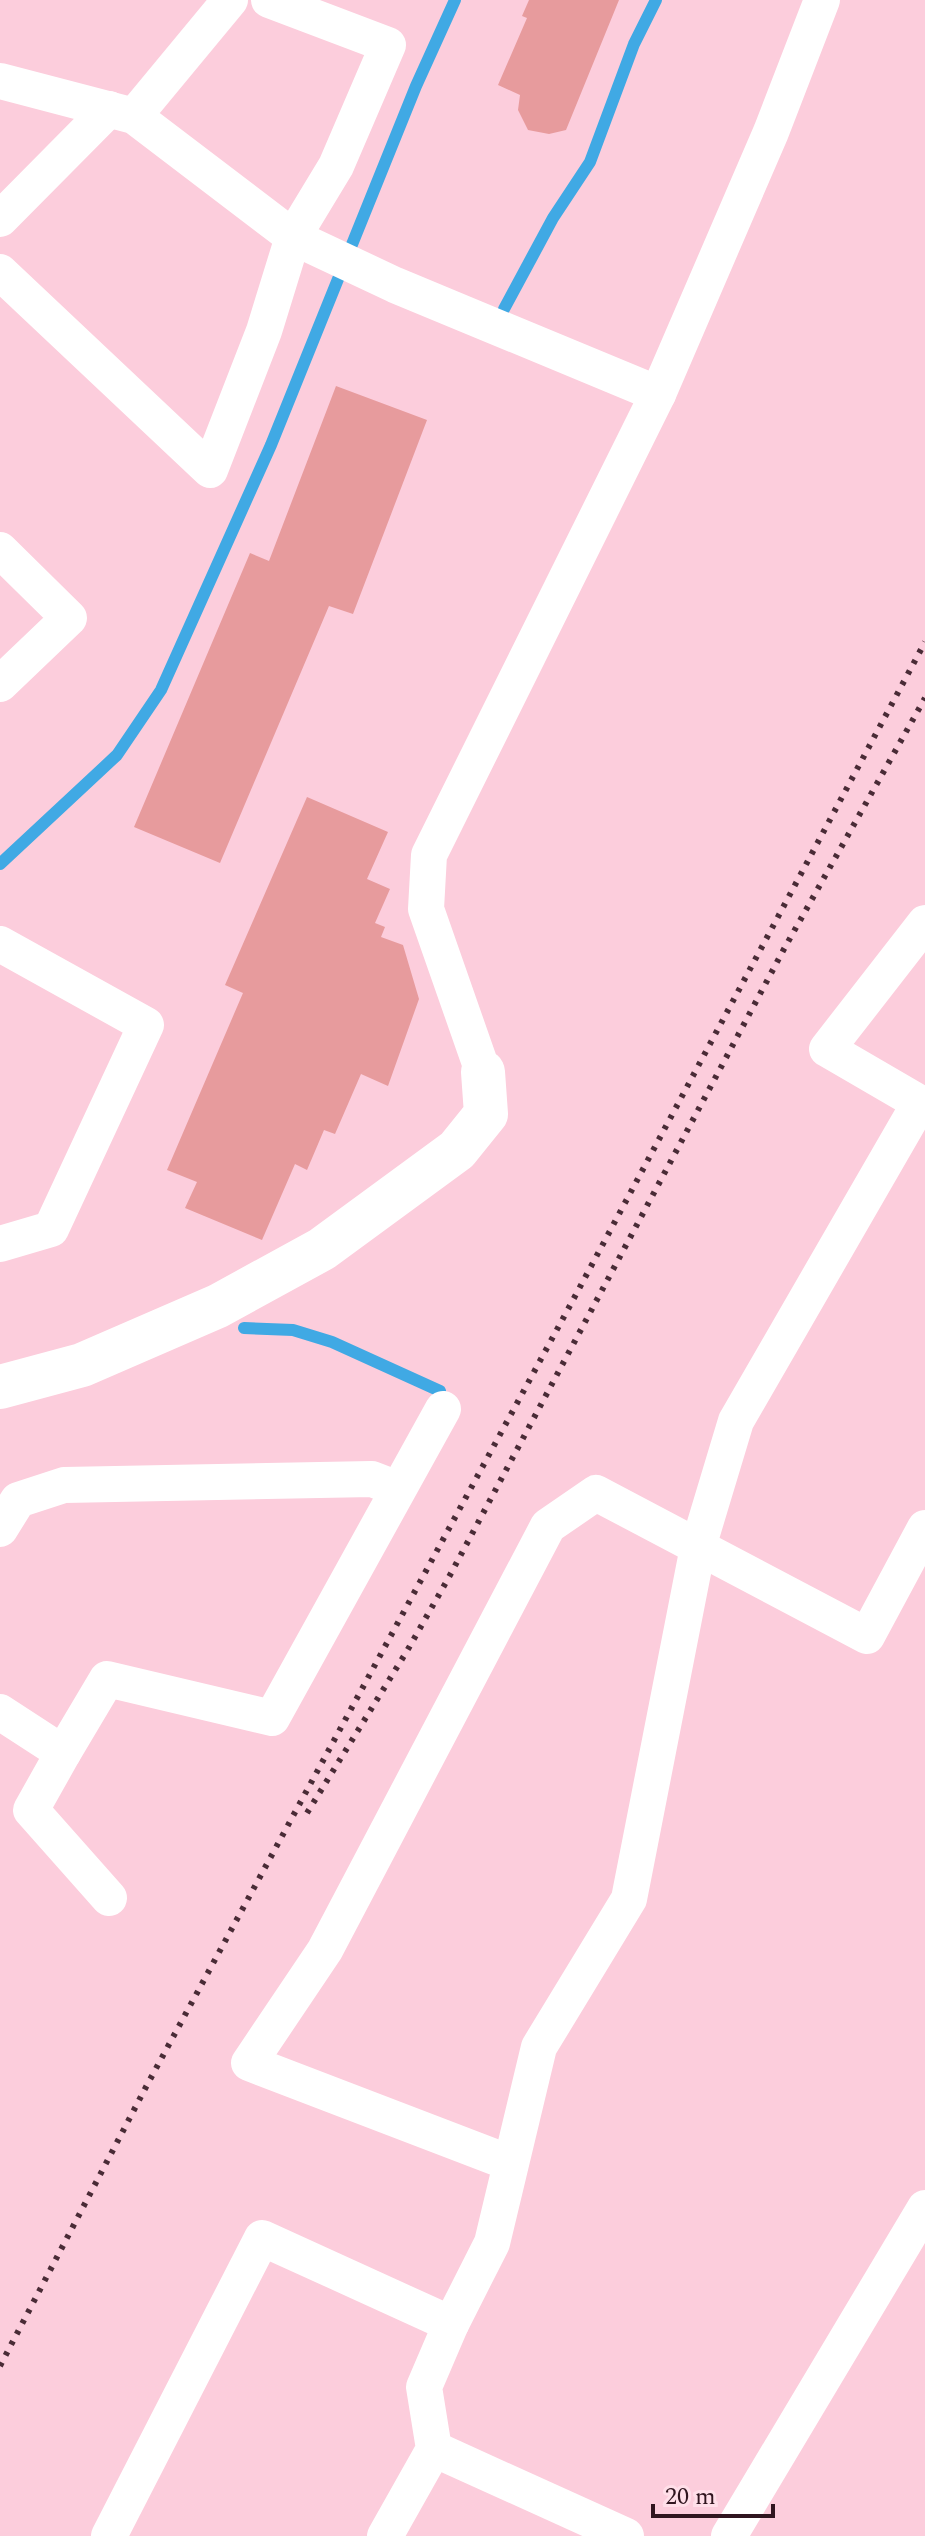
<svg xmlns="http://www.w3.org/2000/svg" width="925" height="2536" viewBox="0 0 925 2536" font-family="Spectral,serif">
<style>
.lines{fill:none;stroke-linecap:round;stroke-linejoin:round}
.stream{stroke:#40a9e4;stroke-width:12}
.building{fill:#e79b9d}
.street{stroke:#fff;stroke-width:36}
.secondary{stroke:#fff;stroke-width:44}
.rail{stroke:#492b36;stroke-width:6;stroke-dasharray:4 8;stroke-linecap:butt}
</style>
<rect width="100%" height="100%" fill="#fccddc"/>
<g class="lines">
<g class="stream">
<polyline points="504,309 553,218 590,162 634,44 656,0"/>
<polyline points="0,864 117,755 161,690 271,445 416,86 455,0"/>
<polyline points="244,1328 293,1330 332,1342 440,1391"/>
</g>
</g>
<g class="building">
<polygon points="529,0 619,0 566,130 549,134 528,130 518,110 520,95 498,85 527,18 522,16"/>
<polygon points="336,386 427,420 353,614 329,606 220,863 134,827 250,553 269,561"/>
<polygon points="307,797 388,832 367,879 390,889 375,923 385,927 381,937 403,945 419,999 388,1086 361,1074 335,1134 324,1130 307,1170 295,1164 262,1240 185,1208 197,1182 167,1170 243,993 225,985"/>
</g>
<g class="lines">
<g class="street">
<polyline points="0,81 134,116 293,237 395,285 658,394 771,132 822,0"/>
<polyline points="134,116 230,0"/>
<polyline points="0,219 109,109"/>
<polyline points="0,272 210,470 264,331 293,237 336,166 388,45 269,0"/>
<polyline points="0,550 69,618 0,684"/>
<polyline points="925,923 827,1049 925,1106"/>
<polyline points="0,944 146,1025 51,1229 0,1244"/>
<polyline points="483,1072 426,909 429,855 658,394"/>
<polyline points="0,1529 18,1500 64,1485 372,1479 398,1489"/>
<polyline points="0,1712 63,1753 31,1810 109,1898"/>
<polyline points="63,1753 107,1679 272,1718 443,1409"/>
<polyline points="510,2163 249,2063 325,1950 548,1526 596,1493 867,1636 925,1528"/>
<polyline points="434,2449 626,2536"/>
<polyline points="109,2536 262,2238 451,2324"/>
<polyline points="385,2536 434,2449 424,2387 451,2324 492,2243 539,2047 629,1899 698,1547 736,1421 919,1104"/>
<polyline points="729,2536 925,2208"/>
</g>
<polyline class="secondary" points="0,1387 82,1365 218,1306 322,1249 457,1150 486,1114 483,1072"/>
<g class="rail">
<polyline points="307,1813 407,1651 449,1577 784,949 925,698"/>
<polyline points="0,2366 147,2085 573,1300 925,642"/>
</g>
</g>
<path d="M653 2504v12h120v-12" fill="none" stroke="#30151f" stroke-width="4"/>
<text x="665" y="2504" font-size="24" fill="#30151f" stroke="#ffdfe9" stroke-width="6" paint-order="stroke">20 m</text>
</svg>
